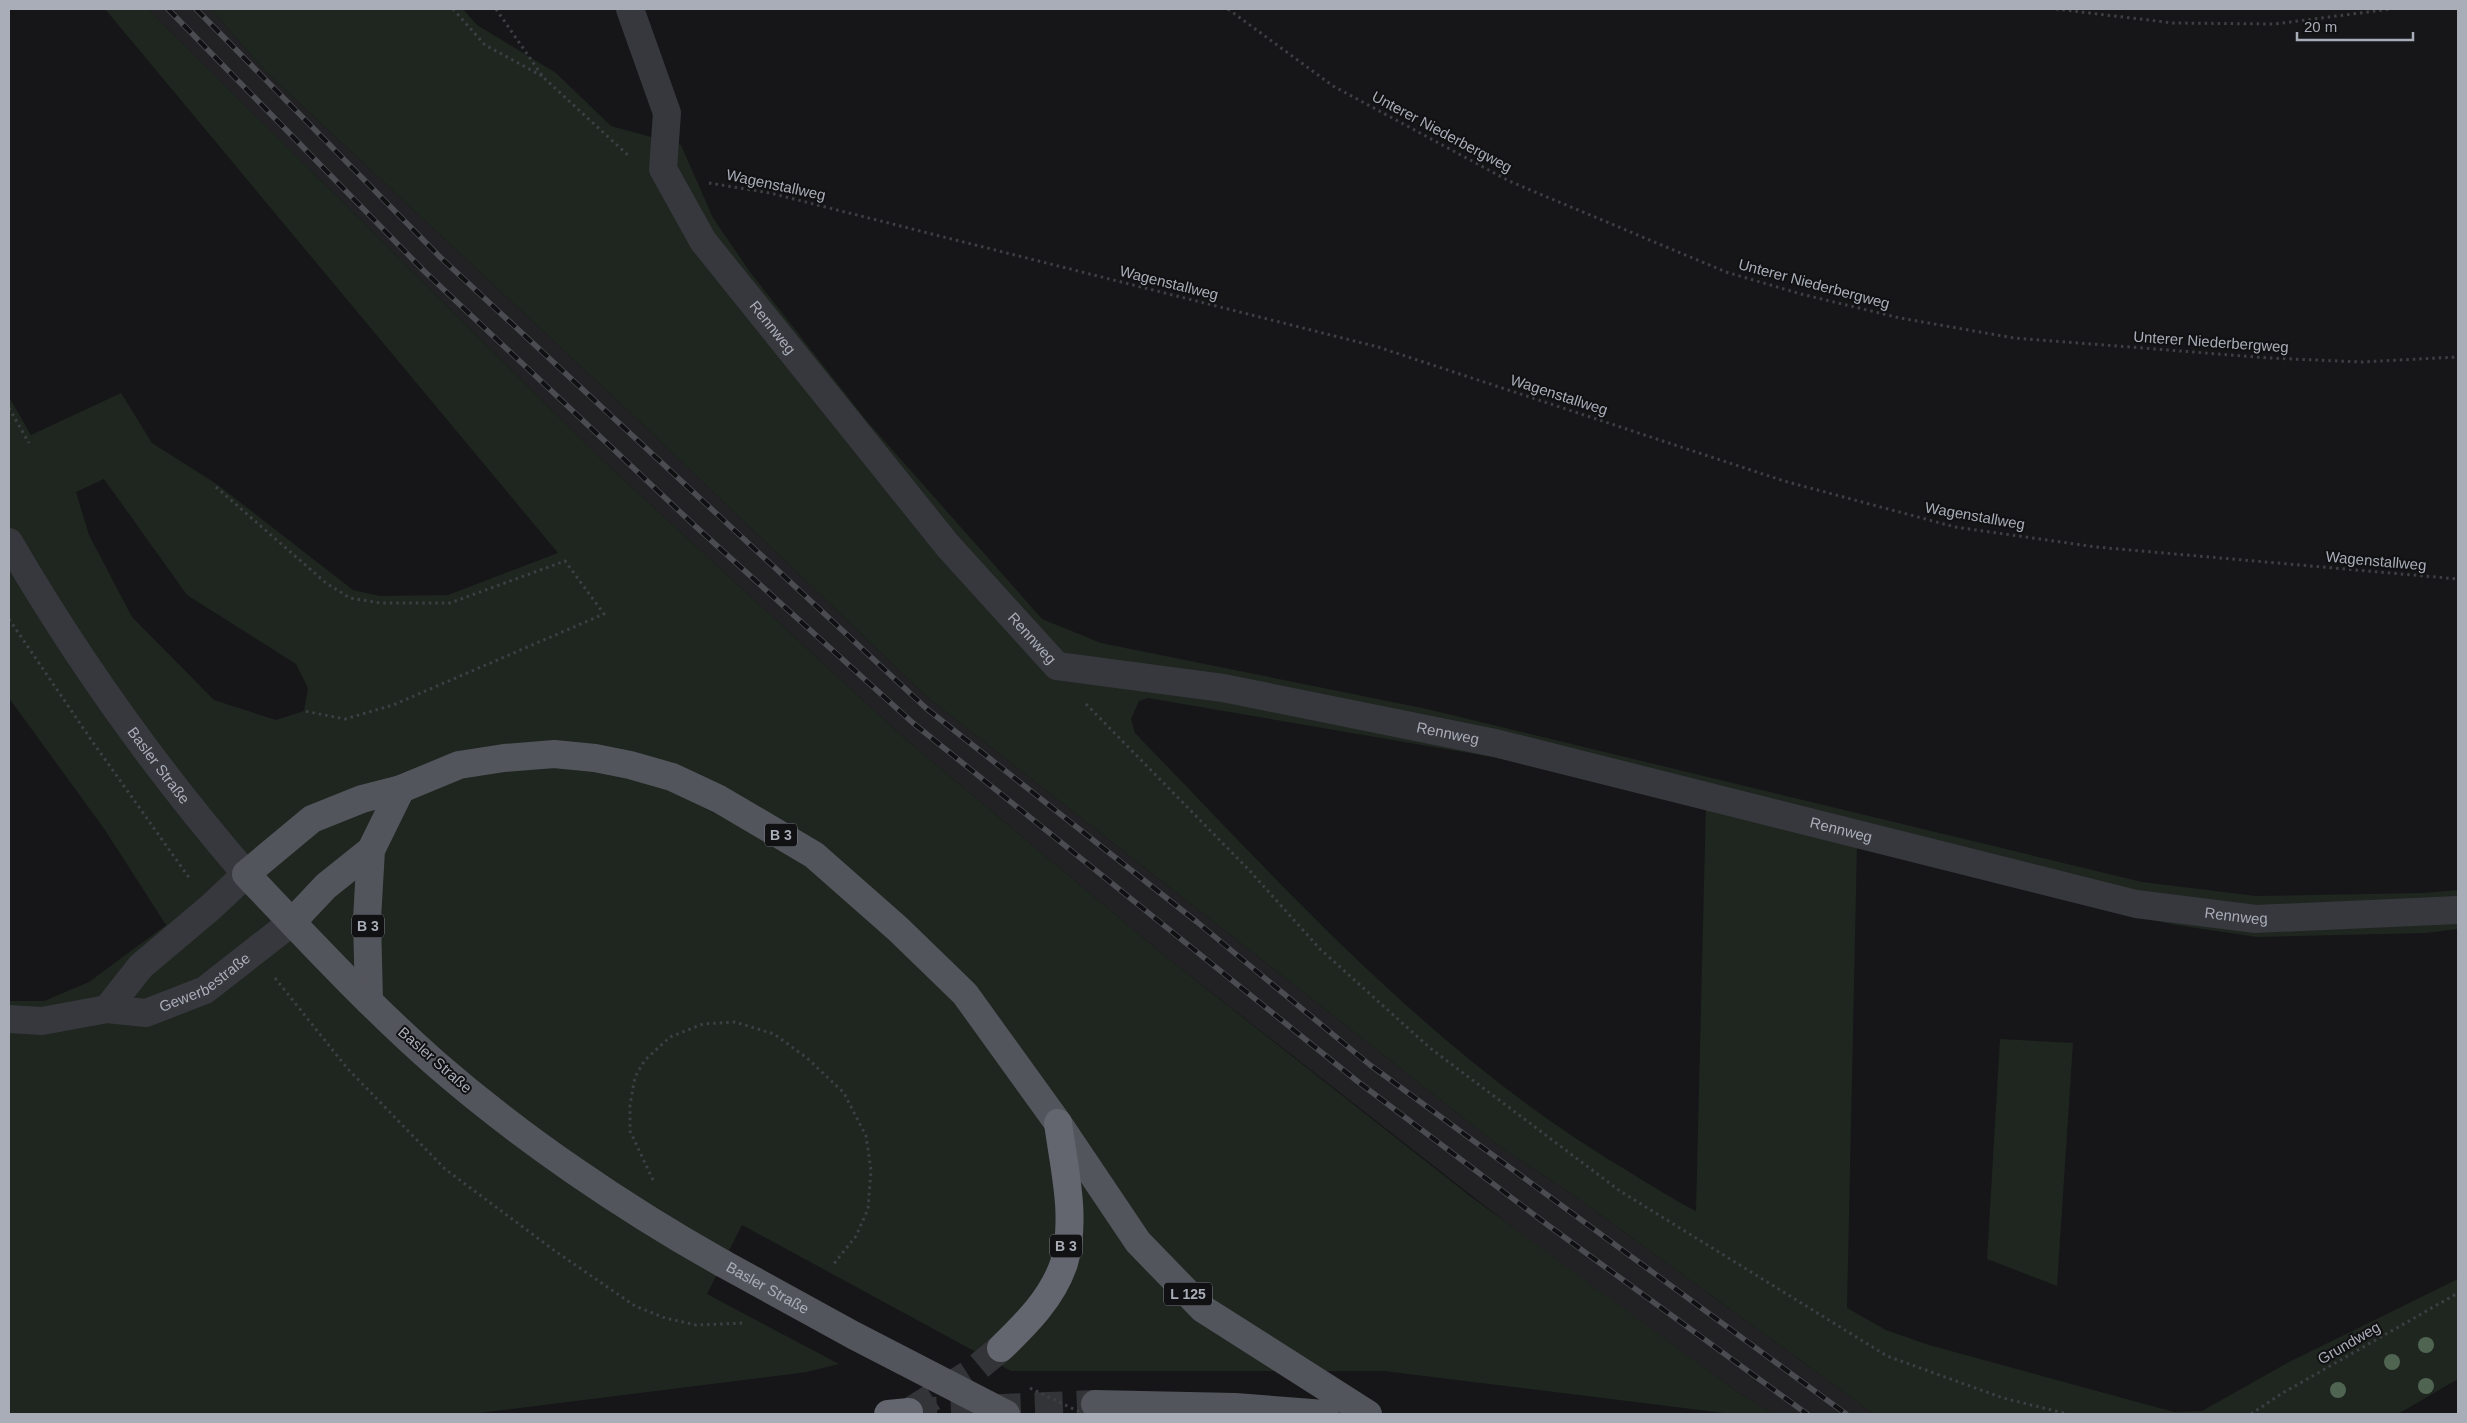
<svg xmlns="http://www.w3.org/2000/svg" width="2467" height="1423" viewBox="0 0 2467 1423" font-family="Arial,sans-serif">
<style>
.built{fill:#222225}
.green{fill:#1e261f;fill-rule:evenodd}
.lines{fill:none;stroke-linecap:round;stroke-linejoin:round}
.major-tunnel{stroke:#333438;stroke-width:28;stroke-dasharray:28 14;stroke-linecap:butt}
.highway-tunnel{stroke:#333438;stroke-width:28;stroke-dasharray:28 14;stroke-linecap:butt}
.path{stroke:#3d3f44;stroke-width:3;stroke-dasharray:2.5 4;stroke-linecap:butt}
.minor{stroke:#37383d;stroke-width:28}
.major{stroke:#53555c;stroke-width:28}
.highway{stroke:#63666e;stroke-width:28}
.rail-casing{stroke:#4a4c52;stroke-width:5.5}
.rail{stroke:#111113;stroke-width:4;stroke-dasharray:11;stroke-linecap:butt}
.path-bridge{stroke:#3d3f44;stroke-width:3;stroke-dasharray:2.5 4;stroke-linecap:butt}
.major-bridge{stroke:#53555c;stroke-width:28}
.tree{fill:#506452}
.labels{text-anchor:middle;stroke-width:4;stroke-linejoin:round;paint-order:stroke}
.shield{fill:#111113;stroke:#7b7e86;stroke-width:1}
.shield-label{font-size:14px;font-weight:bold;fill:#a8adb8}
.street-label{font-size:15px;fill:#a8adb8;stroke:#111113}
</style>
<rect width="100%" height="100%" fill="#161618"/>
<polygon class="built" points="148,9 211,9 265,71 637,419 927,697 1503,1149 1572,1194 1874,1414 1774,1414 1739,1393 1535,1245 1170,960 903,737 598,456"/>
<g class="green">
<path d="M 105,9 L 148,9 L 598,456 L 903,737 L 1170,960 L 1470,1196 L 1739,1393 L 1774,1414 L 1732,1414 L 1384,1371 L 1011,1371 L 742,1225 L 707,1294 L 839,1364 L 807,1372 L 471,1414 L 9,1414 L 9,1001 L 44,1001 L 89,982 L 166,925 L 105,830 L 9,698 L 9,397 L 31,435 L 121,393 L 152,443 L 218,485 L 353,590 L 380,596 L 448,595 L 558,553 ZM 104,479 L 187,595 L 296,664 L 308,688 L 304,711 L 276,720 L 214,700 L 132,617 L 89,535 L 76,492 Z"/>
<path d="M 211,9 L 463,9 L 477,25 L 556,73 L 611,126 L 681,145 L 713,218 L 750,272 L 866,420 L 1042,619 L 1101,643 L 1427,709 L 2142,882 L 2256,896 L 2423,893 L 2458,890 L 2458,929 L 2426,933 L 2257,937 L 2176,925 L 2133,916 L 1857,845 L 1847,1308 L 1886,1330 L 1929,1345 L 2174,1412 L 2202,1411 L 2289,1362 L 2458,1279 L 2458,1379 L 2398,1414 L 1874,1414 L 1572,1194 L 1503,1149 L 927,697 L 637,419 L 265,71 ZM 1148,698 L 1492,757 L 1706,803 L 1696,1211 C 1674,1200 1652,1186 1631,1173 C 1438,1060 1289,892 1135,733 L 1131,719 L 1139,701 Z"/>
<polygon points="2000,1039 2073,1043 2057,1286 1987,1259"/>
</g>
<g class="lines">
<polyline class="major-tunnel" points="909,1412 1095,1404"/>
<polyline class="highway-tunnel" points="909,1412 972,1372 1001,1348"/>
<g class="path">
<polyline points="453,9 485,45 542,76"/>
<polyline points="496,9 543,77 630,157"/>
<polyline points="1228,9 1333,86 1509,181 1726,272 1801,294 1900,318 2014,338 2270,358 2361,362 2458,357"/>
<polyline points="2056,9 2173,23 2275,24 2391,9"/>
<polyline points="709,183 770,193 1378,347 1784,481 1955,527 2096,547 2458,579"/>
<polyline points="9,408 29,443"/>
<polyline points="216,487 326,583 350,598 380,603 450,603 565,561 604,614 393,705 345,719 304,711"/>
<polyline points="9,619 92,741 190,879"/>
<polyline points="1086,704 1249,870 1320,949 1430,1048 1620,1191 1887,1356 2003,1398 2068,1414"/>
<polyline points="275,978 347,1068 445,1169 555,1251 635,1306 665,1318 696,1325 745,1323"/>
<polyline points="653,1180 630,1131 630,1105 635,1077 645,1060 670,1037 703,1024 735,1022 774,1034 807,1058 844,1093 866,1136 871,1170 868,1209 856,1236 833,1265"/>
<polyline points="2251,1414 2281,1394 2458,1293"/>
</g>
<g class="minor">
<path id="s1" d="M 630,9 L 667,113 L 663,169 L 703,241 L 948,546 L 1057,666 L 1223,688 L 1495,743 L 2136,904 L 2256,919 L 2458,910"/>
<path id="s2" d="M 9,542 C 77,659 157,771 246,874 L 211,907 L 141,966 L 107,1009"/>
<path id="s3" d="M 9,1019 L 42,1021 L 107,1009 L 146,1013 L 205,990 L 292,922"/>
</g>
<g class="major">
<polyline points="292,922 326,886 371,850"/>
<polyline points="369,1001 367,919 371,850 401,789"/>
<path d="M 722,1263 C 624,1208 521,1138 436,1064 C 369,1005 308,939 246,874 L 312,819 L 362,799 L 401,789 L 459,765 L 504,758 L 554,754 L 595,758 L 630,765 L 672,777 L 719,799 L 814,855 L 898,929 L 965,994 L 1058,1123 L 1138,1242 L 1203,1309 L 1368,1414"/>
<polyline points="1095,1404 1235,1407 1325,1414"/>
</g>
<g class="highway">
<path d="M 1001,1348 C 1026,1324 1053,1297 1064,1263 C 1077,1218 1064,1168 1058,1123"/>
<polyline points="888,1414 909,1412"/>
</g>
<defs>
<g id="rail">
<polyline points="168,9 424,271 694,525 913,723 1357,1081 1549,1226 1807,1414"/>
<polyline points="196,9 440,257 927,709 1197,922 1370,1065 1846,1414"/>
</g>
</defs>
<use href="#rail" class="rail-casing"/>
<use href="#rail" class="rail"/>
<polyline class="path-bridge" points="1030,1388 1084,1414"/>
<path class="major-bridge" id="s4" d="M 722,1263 L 853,1335 L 1006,1414"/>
</g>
<g class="tree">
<circle cx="2426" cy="1345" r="8"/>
<circle cx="2392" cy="1362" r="8"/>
<circle cx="2426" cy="1386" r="8"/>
<circle cx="2338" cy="1390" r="8"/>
</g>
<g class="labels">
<g class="shield">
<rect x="765" y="823.5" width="32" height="23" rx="4"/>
<rect x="352" y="914.5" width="32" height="23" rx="4"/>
<rect x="1050" y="1234.5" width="32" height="23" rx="4"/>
<rect x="1164" y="1282.5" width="48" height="23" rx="4"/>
</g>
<g class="shield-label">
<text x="781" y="840">B 3</text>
<text x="368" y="931">B 3</text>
<text x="1066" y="1251">B 3</text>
<text x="1188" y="1299">L 125</text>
</g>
<g class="street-label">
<text transform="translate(1442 132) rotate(28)" y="5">Unterer Niederbergweg</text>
<text transform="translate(776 185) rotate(12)" y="5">Wagenstallweg</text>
<text transform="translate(1169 283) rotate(14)" y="5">Wagenstallweg</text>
<text transform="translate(1814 284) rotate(15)" y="5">Unterer Niederbergweg</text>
<text dy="5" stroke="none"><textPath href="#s1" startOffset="360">Rennweg</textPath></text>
<text transform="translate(2211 342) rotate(4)" y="5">Unterer Niederbergweg</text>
<text transform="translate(1559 395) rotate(18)" y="5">Wagenstallweg</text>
<text transform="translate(1975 516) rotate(10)" y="5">Wagenstallweg</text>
<text transform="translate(2376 561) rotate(5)" y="5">Wagenstallweg</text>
<text dy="5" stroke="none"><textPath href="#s1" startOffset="765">Rennweg</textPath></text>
<text dy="5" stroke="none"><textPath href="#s1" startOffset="1199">Rennweg</textPath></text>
<text dy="5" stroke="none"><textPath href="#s2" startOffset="269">Basler Straße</textPath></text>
<text dy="5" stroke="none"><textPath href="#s1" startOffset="1604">Rennweg</textPath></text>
<text dy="5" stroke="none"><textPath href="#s1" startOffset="2009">Rennweg</textPath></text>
<text dy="5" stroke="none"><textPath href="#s3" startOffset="205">Gewerbestraße</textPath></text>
<text transform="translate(435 1060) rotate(41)" y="5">Basler Straße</text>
<text dy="5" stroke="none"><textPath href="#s4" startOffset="52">Basler Straße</textPath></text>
<text transform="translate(2349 1343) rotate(-30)" y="5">Grundweg</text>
</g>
</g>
<rect width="2467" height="1423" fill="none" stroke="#a8adb8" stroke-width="20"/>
<path d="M2297 32v8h116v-8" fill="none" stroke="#a8adb8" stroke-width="2.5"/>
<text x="2304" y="32" font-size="15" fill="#a8adb8" stroke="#111113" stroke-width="4" paint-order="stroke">20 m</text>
</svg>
